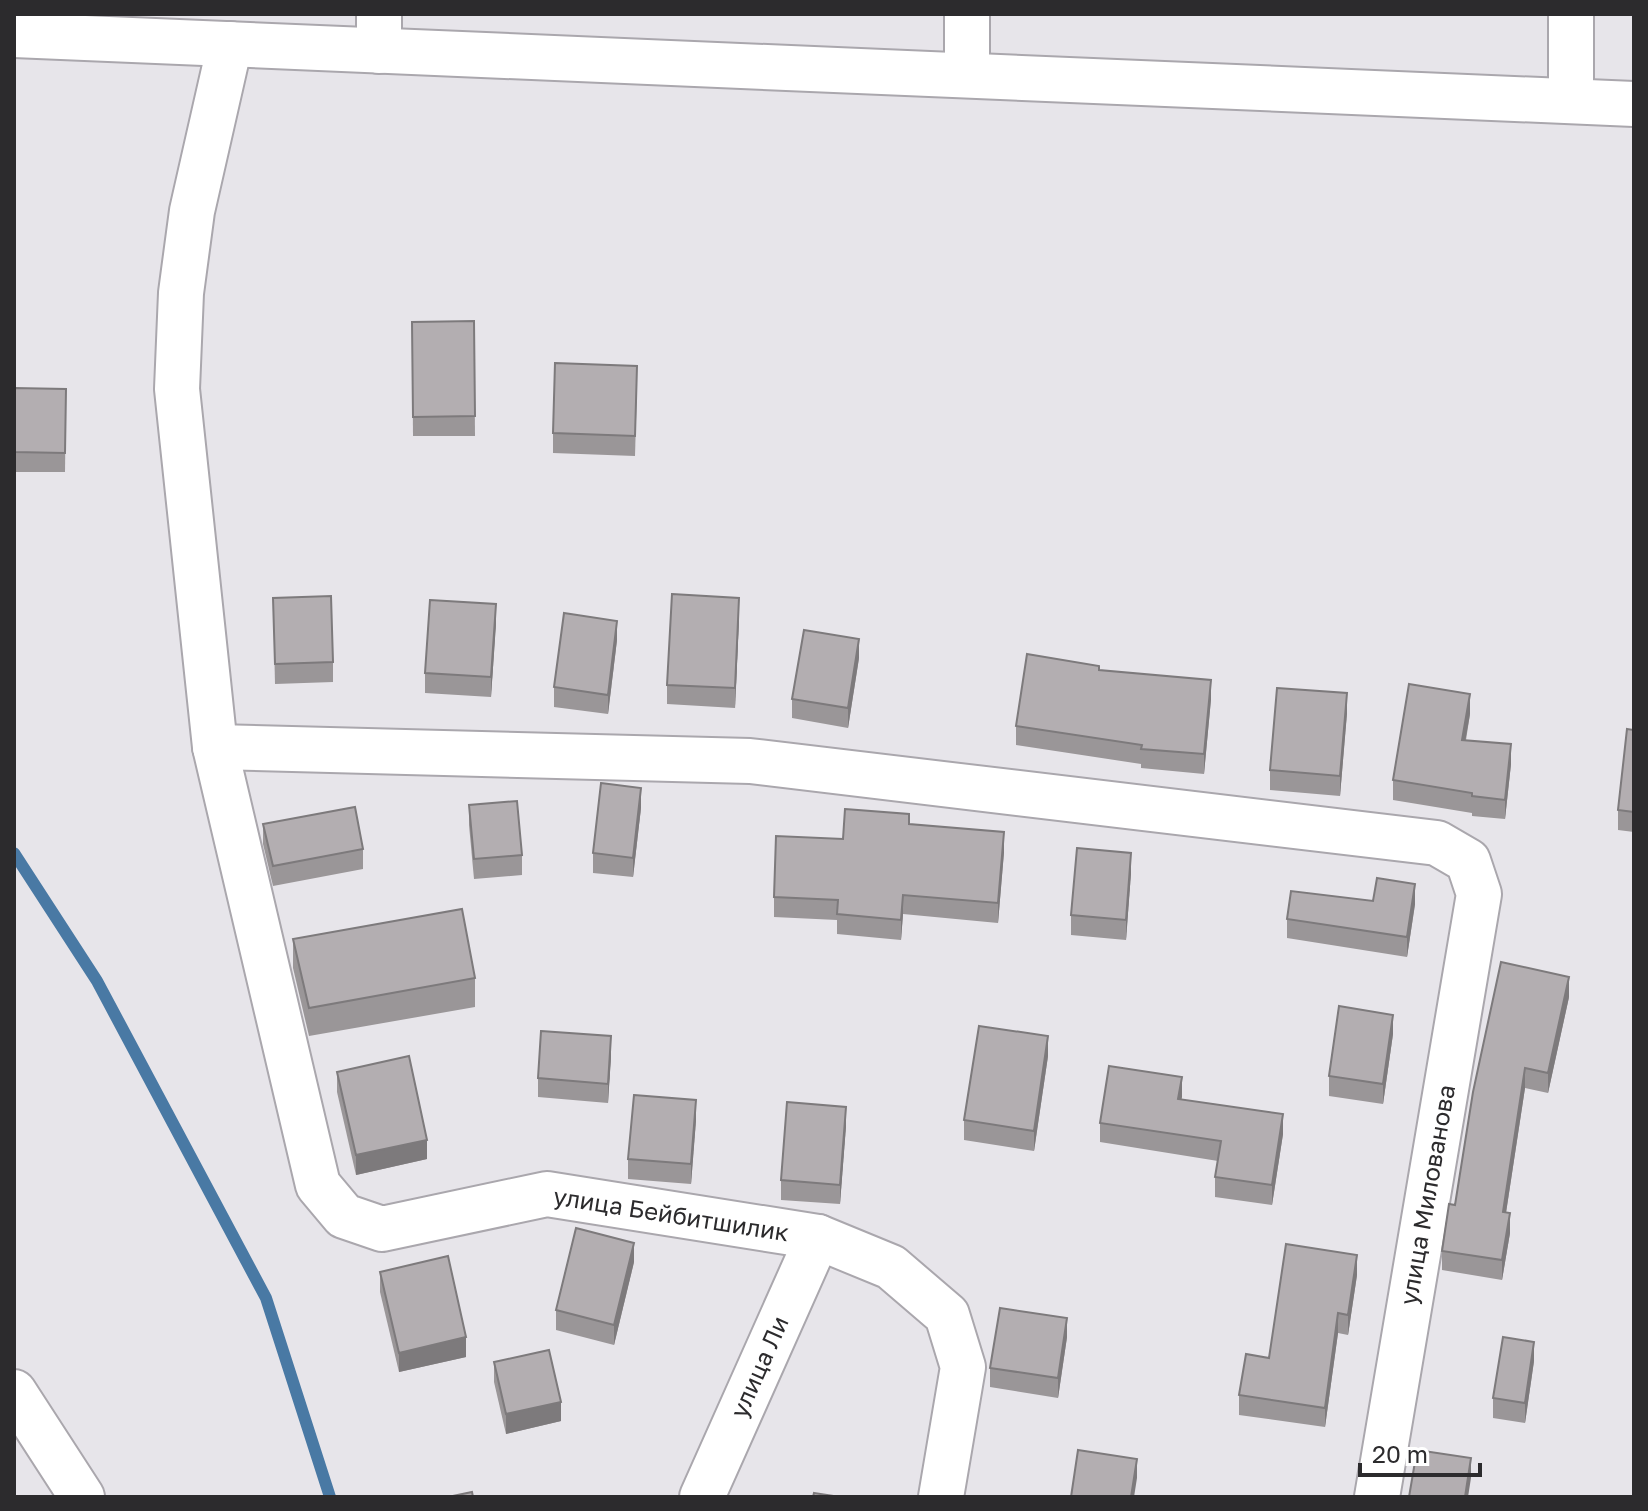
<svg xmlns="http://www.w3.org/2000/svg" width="1648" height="1511" viewBox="0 0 1648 1511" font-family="'Golos Text',sans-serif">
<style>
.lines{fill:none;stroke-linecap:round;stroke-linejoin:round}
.stream{stroke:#4979a4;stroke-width:12}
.street-casing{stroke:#aaa7ad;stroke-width:48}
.street{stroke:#fff;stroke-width:44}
.wall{fill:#9a9698}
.shaded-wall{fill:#7d7a7c}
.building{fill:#b3aeb1;stroke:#7d7a7c;stroke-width:2}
.labels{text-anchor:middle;stroke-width:6;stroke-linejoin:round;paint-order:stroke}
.street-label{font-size:24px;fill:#2c2b2d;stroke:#fff}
</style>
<rect width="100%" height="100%" fill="#e7e5ea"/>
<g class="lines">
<polyline class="stream" points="14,853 97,981 266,1298 330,1497"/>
<defs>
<g id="street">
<polyline points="379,14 379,51"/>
<polyline points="967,14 967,75"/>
<polyline points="1571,14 1571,100"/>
<polyline points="14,35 1634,104"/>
<polyline points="230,44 192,211 181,293 177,389 215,747 318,1185 344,1216 382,1229 547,1194 818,1237 891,1267 947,1315 963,1367 941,1497"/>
<polyline points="215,747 750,761 1437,843 1468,861 1479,894 1377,1497"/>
<polyline points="14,1392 82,1497"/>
<polyline points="702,1497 818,1237"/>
</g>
</defs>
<use href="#street" class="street-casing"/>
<use href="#street" class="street"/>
</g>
<g class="wall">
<polygon points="474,321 475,436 413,436 412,322"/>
<polygon points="637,386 635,456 553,453 553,433"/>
<polygon points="14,388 66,389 65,472 14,472"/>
<polygon points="273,598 333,662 333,682 275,684"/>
<polygon points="739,618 735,708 667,704 667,685"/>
<polygon points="496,623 491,697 425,693 425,673"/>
<polygon points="617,640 608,714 554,707 554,687"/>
<polygon points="859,658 848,728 792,718 792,699"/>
<polygon points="1099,670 1211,699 1204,774 1141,768 1141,764 1016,745 1016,726"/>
<polygon points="1347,713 1340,796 1270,790 1270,770"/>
<polygon points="1470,714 1466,740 1511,764 1505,819 1472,816 1472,813 1393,800 1393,780"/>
<polygon points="1634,730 1634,832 1618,830 1618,810"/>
<polygon points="469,805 522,855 522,875 474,879 469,825"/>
<polygon points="641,808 633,877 593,873 593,853"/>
<polygon points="263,824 363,849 363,869 273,886 263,844"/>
<polygon points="909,824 1004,852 998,923 903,914 901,940 837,934 837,920 774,917 774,897 843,839"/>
<polygon points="1131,873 1126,940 1071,935 1071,915"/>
<polygon points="1373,901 1415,904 1407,957 1287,938 1287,919"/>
<polygon points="293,939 475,978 475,1007 309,1036 293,968"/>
<polygon points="1569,997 1548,1093 1525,1088 1506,1213 1510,1233 1502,1280 1442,1270 1442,1251 1455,1205 1473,1092"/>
<polygon points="1393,1034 1383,1104 1329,1096 1329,1076"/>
<polygon points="611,1056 608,1103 538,1097 538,1078"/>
<polygon points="1048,1056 1034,1151 964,1140 964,1120"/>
<polygon points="337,1072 427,1159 356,1175 337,1092"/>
<polygon points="1181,1100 1283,1134 1272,1205 1215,1197 1215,1177 1218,1161 1100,1142 1100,1123"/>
<polygon points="696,1120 691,1184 628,1179 628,1159"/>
<polygon points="846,1126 840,1204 781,1200 781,1180"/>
<polygon points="634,1262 614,1345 556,1330 556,1310"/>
<polygon points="380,1272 466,1357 399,1372 380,1292"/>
<polygon points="1357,1275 1348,1335 1338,1333 1325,1427 1239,1415 1239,1395 1269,1358"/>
<polygon points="1067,1337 1058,1398 990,1387 990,1368"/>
<polygon points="1534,1361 1525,1423 1493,1418 1493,1398"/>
<polygon points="494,1362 561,1421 506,1434 494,1382"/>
</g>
<g class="shaded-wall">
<polygon points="739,598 739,618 735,708 735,688"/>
<polygon points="496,604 496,623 491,697 491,677"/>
<polygon points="617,621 617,640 608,714 608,695"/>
<polygon points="859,639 859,658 848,728 848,708"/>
<polygon points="1211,680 1211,699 1204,774 1204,754"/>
<polygon points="1347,693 1347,713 1340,796 1340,776"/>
<polygon points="1470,694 1470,714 1462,759 1462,740"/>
<polygon points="1511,744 1511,764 1505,819 1505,800"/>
<polygon points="641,788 641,808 633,877 633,858"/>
<polygon points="1004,832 1004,852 998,923 998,903"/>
<polygon points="1131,853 1131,873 1126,940 1126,920"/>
<polygon points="1415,884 1415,904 1407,957 1407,937"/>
<polygon points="903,895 903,914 901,940 901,920"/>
<polygon points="1569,977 1569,997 1548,1093 1548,1073"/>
<polygon points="1393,1015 1393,1034 1383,1104 1383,1084"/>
<polygon points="611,1036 611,1056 608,1103 608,1084"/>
<polygon points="1048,1036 1048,1056 1034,1151 1034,1131"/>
<polygon points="1525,1068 1525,1088 1503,1232 1503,1212"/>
<polygon points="1182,1077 1182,1097 1178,1119 1178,1099"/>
<polygon points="696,1100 696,1120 691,1184 691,1164"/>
<polygon points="846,1107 846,1126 840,1204 840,1185"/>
<polygon points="1283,1114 1283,1134 1272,1205 1272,1185"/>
<polygon points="427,1140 427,1159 356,1175 356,1155"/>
<polygon points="1510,1213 1510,1233 1502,1280 1502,1260"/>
<polygon points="634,1243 634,1262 614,1345 614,1325"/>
<polygon points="1357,1255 1357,1275 1348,1335 1348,1315"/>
<polygon points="1338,1313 1338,1333 1325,1427 1325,1408"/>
<polygon points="1067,1318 1067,1337 1058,1398 1058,1378"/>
<polygon points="466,1337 466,1357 399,1372 399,1353"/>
<polygon points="1534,1342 1534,1361 1525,1423 1525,1403"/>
<polygon points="561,1402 561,1421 506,1434 506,1414"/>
<polygon points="1471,1458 1471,1478 1468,1497 1465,1497"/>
<polygon points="1137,1459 1137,1478 1134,1497 1131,1497"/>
</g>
<g class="building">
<polygon points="474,321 475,416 413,417 412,322"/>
<polygon points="555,363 637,366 635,436 553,433"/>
<polygon points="14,388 66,389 65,453 14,452"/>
<polygon points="672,594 739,598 735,688 667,685"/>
<polygon points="331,596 333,662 275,664 273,598"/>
<polygon points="430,600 496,604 491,677 425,673"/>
<polygon points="564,613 617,621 608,695 554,687"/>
<polygon points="804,630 859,639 848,708 792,699"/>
<polygon points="1027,654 1099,666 1099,670 1211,680 1204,754 1141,749 1142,745 1016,726"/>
<polygon points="1409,684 1470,694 1462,740 1511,744 1505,800 1472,796 1472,793 1393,780"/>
<polygon points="1277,688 1347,693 1340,776 1270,770"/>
<polygon points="1627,729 1634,730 1634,812 1618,810"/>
<polygon points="601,783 641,788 633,858 593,853"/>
<polygon points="517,801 522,855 474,859 469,805"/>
<polygon points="355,807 363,849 273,866 263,824"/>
<polygon points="845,809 909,814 909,824 1004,832 998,903 903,895 901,920 837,914 838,900 774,897 776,836 843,839"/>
<polygon points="1077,848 1131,853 1126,920 1071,915"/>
<polygon points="1377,878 1415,884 1407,937 1287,919 1291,891 1373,901"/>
<polygon points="462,909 475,978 309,1008 293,939"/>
<polygon points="1501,962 1569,977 1548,1073 1525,1068 1503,1212 1510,1213 1502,1260 1442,1251 1449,1204 1455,1205 1473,1092"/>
<polygon points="1339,1006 1393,1015 1383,1084 1329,1076"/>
<polygon points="979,1026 1048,1036 1034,1131 964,1120"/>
<polygon points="541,1031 611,1036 608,1084 538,1078"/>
<polygon points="409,1056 427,1140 356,1155 337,1072"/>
<polygon points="1109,1066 1182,1077 1178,1099 1283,1114 1272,1185 1215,1177 1221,1141 1100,1123"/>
<polygon points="634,1095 696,1100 691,1164 628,1159"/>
<polygon points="787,1102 846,1107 840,1185 781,1180"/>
<polygon points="576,1228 634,1243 614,1325 556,1310"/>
<polygon points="1286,1244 1357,1255 1348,1315 1338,1313 1325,1408 1239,1395 1246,1354 1269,1358"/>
<polygon points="448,1256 466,1337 399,1353 380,1272"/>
<polygon points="1000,1308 1067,1318 1058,1378 990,1368"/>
<polygon points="1503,1337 1534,1342 1525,1403 1493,1398"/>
<polygon points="549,1350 561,1402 506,1414 494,1362"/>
<polygon points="1078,1450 1137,1459 1131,1497 1071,1497"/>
<polygon points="1417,1450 1471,1458 1465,1497 1409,1497"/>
<polygon points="472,1492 473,1497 448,1497"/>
<polygon points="814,1493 840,1497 813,1497"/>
</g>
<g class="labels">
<g class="street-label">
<text transform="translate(1428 1195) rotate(-80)" y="8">улица Милованова</text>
<text transform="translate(671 1215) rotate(9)" y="8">улица Бейбитшилик</text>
<text transform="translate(760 1367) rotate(-66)" y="8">улица Ли</text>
</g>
</g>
<rect width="1648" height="1511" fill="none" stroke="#2c2b2d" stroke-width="32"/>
<path d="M1360 1463v12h120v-12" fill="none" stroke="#2c2b2d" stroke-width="4"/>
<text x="1372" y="1463" font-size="24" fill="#2c2b2d" stroke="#ffffff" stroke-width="6" paint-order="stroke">20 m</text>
</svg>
